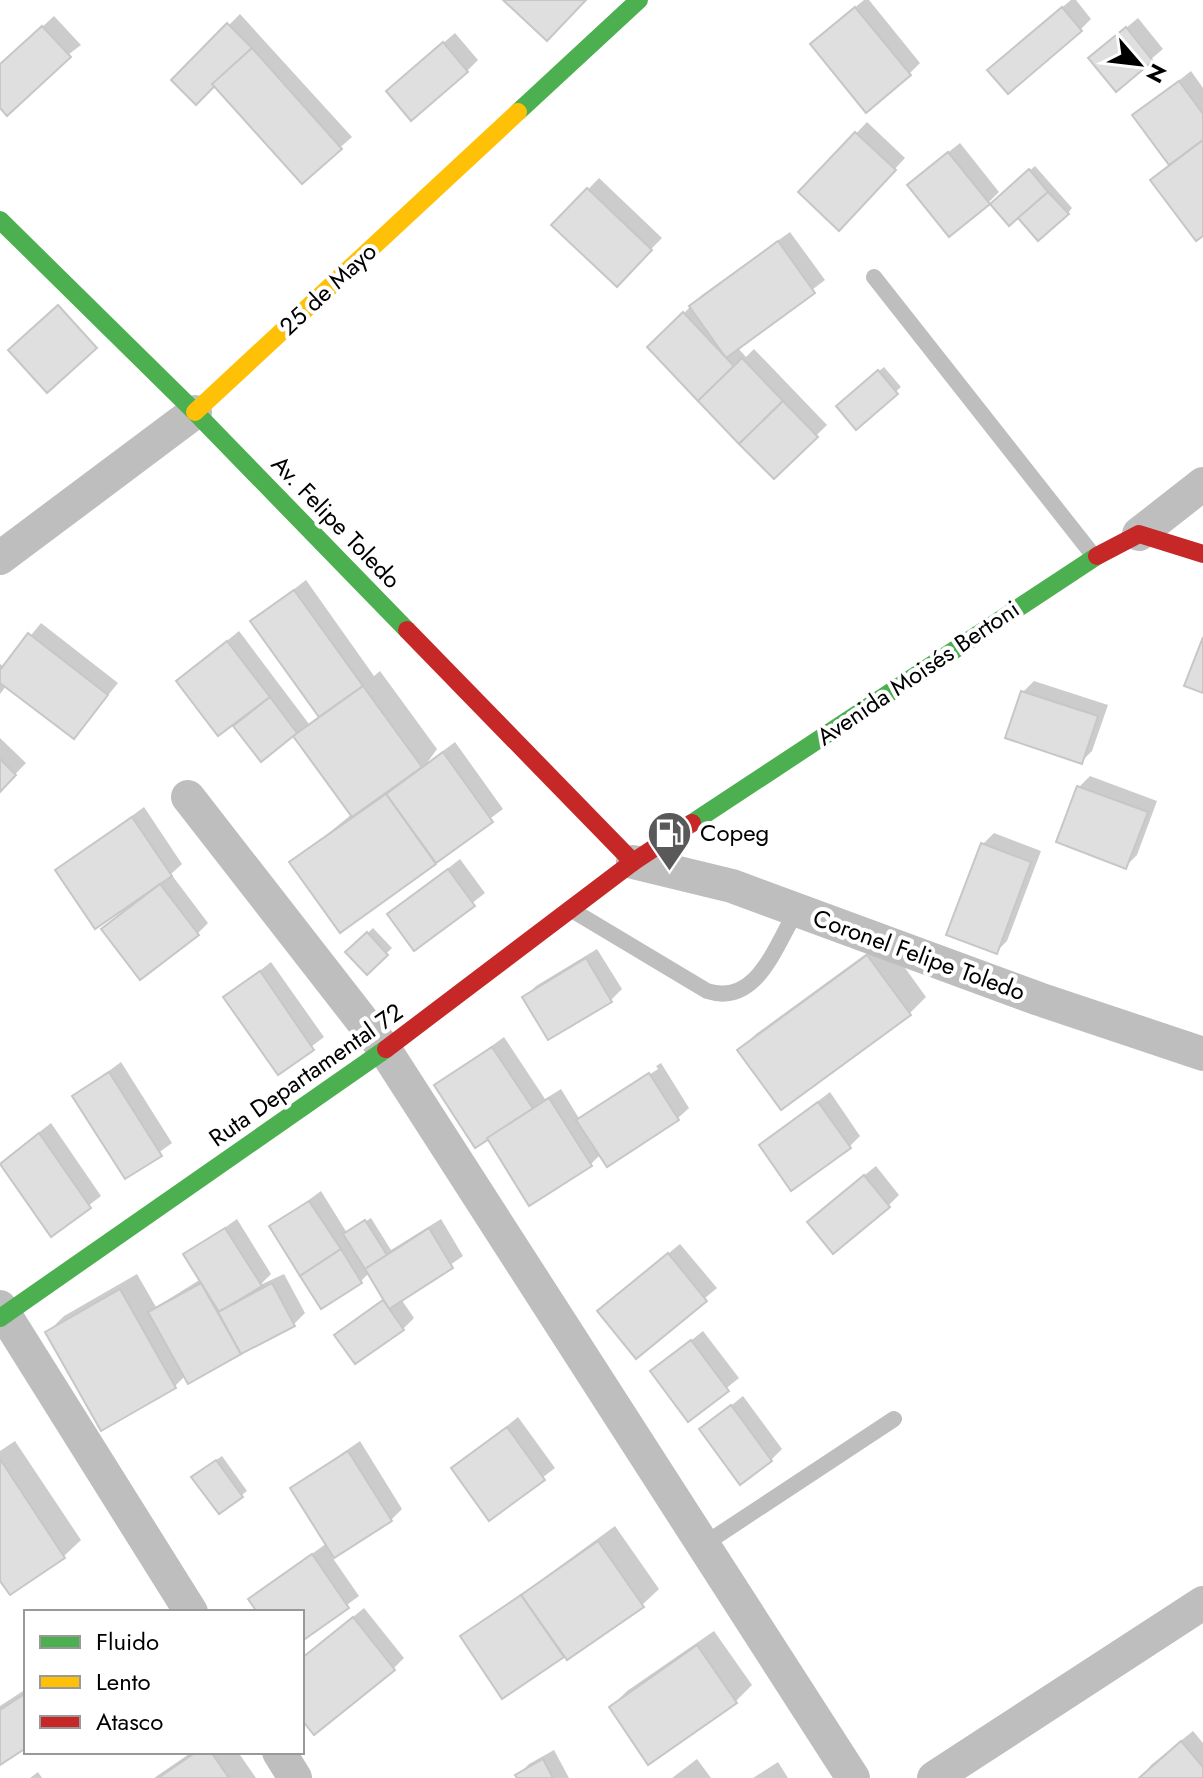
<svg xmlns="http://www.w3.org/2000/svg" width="1203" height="1778" viewBox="0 0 1203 1778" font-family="Jost,sans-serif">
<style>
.shadow{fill:#0003}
.building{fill:#dfdfdf;stroke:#c7c7c7;stroke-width:2}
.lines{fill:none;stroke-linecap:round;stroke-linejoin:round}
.lane{stroke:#bebebe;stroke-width:16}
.street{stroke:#bebebe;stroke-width:34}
.fast{stroke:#4caf50;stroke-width:18}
.slow{stroke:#ffc107;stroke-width:18}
.jam{stroke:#c62828;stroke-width:18}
.labels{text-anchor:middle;stroke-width:8;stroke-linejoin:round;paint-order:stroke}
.street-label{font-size:24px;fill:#000;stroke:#fff}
.poi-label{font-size:24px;fill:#000;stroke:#fff;text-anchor:start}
</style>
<rect width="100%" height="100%" fill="#fff"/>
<g class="shadow">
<polygon points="864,0 869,0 920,63 909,74 824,33"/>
<polygon points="1071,0 1076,0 1091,19 1080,30 1001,59"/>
<polygon points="240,14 352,137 302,181 214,83 174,80"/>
<polygon points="54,16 81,45 0,106 0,66"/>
<polygon points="1138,18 1163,49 1116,89 1102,48"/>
<polygon points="455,33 478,60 467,71 400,80"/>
<polygon points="1191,71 1203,88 1203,233 1152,180 1170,164 1135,115"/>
<polygon points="867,122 905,158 850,217 801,192"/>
<polygon points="960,143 999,192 988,203 921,174"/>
<polygon points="1035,166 1072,208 1068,213 1018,216 992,204"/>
<polygon points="599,178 662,238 617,284 554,225"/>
<polygon points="790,232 825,280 737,347 746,357 754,349 827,425 774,477 650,347 702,295"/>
<polygon points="884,367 901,387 856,427 843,401"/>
<polygon points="306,580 374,676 380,671 437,749 427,763 455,742 503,809 341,930 292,863 352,814 294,733 261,759 234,723 178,681 239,631 309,724 320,715 253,621"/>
<polygon points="41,623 118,683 74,737 7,685 0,694 0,664 5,667"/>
<polygon points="1034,681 1108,705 1092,751 1081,762 1023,692"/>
<polygon points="0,738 26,763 0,790"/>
<polygon points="1090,776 1157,801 1137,855 1126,866 1079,787"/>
<polygon points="144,807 182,864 171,874 208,923 197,934 115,919 127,909 125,906 58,870"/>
<polygon points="994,833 1041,851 1007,941 996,952 983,844"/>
<polygon points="460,859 485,893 414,949 390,914"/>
<polygon points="373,928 392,948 367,972 348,952"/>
<polygon points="885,940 926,997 909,1014 740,1050 756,1034"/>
<polygon points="597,949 622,989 611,1000 525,997 536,986"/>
<polygon points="271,962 324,1037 278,1072 226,997"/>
<polygon points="504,1037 545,1099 561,1089 580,1120 658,1069 656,1066 661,1063 689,1108 678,1118 601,1154 590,1165 489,1137 437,1086"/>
<polygon points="121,1062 172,1143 125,1177 75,1096"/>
<polygon points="830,1092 860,1136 849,1147 761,1145"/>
<polygon points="51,1123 101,1196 51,1234 1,1162"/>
<polygon points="876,1166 899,1195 888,1206 820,1211"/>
<polygon points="321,1191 347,1233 371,1218 391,1250 441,1219 463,1256 401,1299 414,1318 403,1329 337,1335 385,1298 369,1273 360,1282 272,1227"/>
<polygon points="237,1219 271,1274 260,1285 284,1274 305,1313 294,1324 189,1381 186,1375 175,1386 102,1428 48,1332 64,1316 137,1274 156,1307 201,1279 186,1255"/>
<polygon points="680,1244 717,1288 636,1356 610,1301"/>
<polygon points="703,1331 739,1378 688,1419 653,1371"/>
<polygon points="743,1396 782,1449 771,1460 702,1429"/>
<polygon points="518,1417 555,1468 490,1518 454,1468"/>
<polygon points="15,1441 81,1540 64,1556 10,1592 0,1577 0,1451"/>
<polygon points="360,1441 402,1509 391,1520 332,1557 359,1596 302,1638 302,1612 259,1612 250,1599 327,1543 292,1488"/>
<polygon points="222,1456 247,1491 219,1512 199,1472"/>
<polygon points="615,1526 659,1589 642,1605 562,1655 463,1637"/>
<polygon points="364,1608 404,1658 393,1669 302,1717 302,1659"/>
<polygon points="714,1631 752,1685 735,1702 611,1707 627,1691"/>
<polygon points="26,1689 26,1746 0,1763 0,1706"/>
<polygon points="1193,1731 1203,1743 1203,1778 1141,1778 1151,1765"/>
<polygon points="554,1750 569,1778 519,1778 518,1775 529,1764"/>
<polygon points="192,1752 238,1752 256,1778 154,1778"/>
<polygon points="697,1759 711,1778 672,1778"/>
<polygon points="778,1762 788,1778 753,1778"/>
<polygon points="38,1772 42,1778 30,1778"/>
</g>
<g class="building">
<polygon points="503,0 586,0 547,41"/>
<polygon points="855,7 911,75 866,113 810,44"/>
<polygon points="1062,7 1082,31 1008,94 987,70"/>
<polygon points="227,23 252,48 196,105 171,80"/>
<polygon points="42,26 71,57 7,116 0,108 0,64"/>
<polygon points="1126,27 1153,61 1116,92 1088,58"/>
<polygon points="443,42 468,72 411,121 386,91"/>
<polygon points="252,48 342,149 302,184 212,84"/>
<polygon points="1179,81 1203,114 1203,140 1169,165 1132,115"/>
<polygon points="855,132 896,170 839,231 798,192"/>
<polygon points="1203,140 1203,236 1196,241 1150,180"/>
<polygon points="948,152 990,204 949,237 907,185"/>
<polygon points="1029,169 1048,192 1009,226 990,204"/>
<polygon points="587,188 652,250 617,287 551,225"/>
<polygon points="1048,192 1069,214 1038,241 1018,218"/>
<polygon points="778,241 815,293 726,358 689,306"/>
<polygon points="58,305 97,348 47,393 8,350"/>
<polygon points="683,312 734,366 698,401 647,347"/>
<polygon points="742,358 783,401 739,444 698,401"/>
<polygon points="878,370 898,394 856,430 836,406"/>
<polygon points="783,401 818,437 774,479 739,444"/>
<polygon points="294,590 363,686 319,717 250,621"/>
<polygon points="28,633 108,695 74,739 0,683 0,670"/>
<polygon points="1203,637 1203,693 1184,686"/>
<polygon points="227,641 270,697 218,736 176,681"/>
<polygon points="363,686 422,767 352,817 293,736"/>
<polygon points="1021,691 1098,716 1082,764 1005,738"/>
<polygon points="270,697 297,733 261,762 233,726"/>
<polygon points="443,752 493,822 436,863 386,794"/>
<polygon points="0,759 16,775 0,792"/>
<polygon points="1077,786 1148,812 1126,869 1056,842"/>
<polygon points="386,794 436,864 340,933 289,862"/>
<polygon points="132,817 172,876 95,929 55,870"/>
<polygon points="981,843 1031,862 997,954 946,935"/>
<polygon points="448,869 475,906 414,951 387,914"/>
<polygon points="160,884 199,935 140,980 101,929"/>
<polygon points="367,932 388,955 367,975 345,952"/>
<polygon points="867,955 911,1015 781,1110 737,1050"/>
<polygon points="586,958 612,1002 548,1040 522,997"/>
<polygon points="260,971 314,1050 278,1075 223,997"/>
<polygon points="492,1047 534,1110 475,1148 434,1085"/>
<polygon points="109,1072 162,1156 125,1179 72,1096"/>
<polygon points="649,1073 679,1120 607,1167 576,1120"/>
<polygon points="549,1098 592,1166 529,1206 487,1138"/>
<polygon points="818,1102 851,1148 791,1191 759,1145"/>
<polygon points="39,1133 91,1208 51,1237 0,1164"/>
<polygon points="864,1175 890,1207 833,1254 807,1222"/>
<polygon points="309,1201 341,1249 300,1276 269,1226"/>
<polygon points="365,1220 387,1255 365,1269 343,1234"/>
<polygon points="225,1228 262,1286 219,1312 183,1254"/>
<polygon points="429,1228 453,1268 389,1309 365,1269"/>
<polygon points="341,1249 362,1283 321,1309 300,1276"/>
<polygon points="668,1253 707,1301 636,1359 597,1311"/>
<polygon points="201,1283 241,1354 188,1384 148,1312"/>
<polygon points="272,1283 295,1326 241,1354 218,1312"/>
<polygon points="120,1289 176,1388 101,1431 45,1332"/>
<polygon points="383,1300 404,1330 355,1364 334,1335"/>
<polygon points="691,1340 729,1391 688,1422 650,1371"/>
<polygon points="731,1405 772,1461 740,1485 699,1429"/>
<polygon points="507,1427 545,1480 489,1521 451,1468"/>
<polygon points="348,1451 392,1521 334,1558 290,1488"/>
<polygon points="0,1459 65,1558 10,1595 0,1581"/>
<polygon points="216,1460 243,1497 219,1514 191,1477"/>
<polygon points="598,1541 644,1607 567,1660 521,1595"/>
<polygon points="312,1554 349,1608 302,1641 302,1612 257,1612 248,1599"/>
<polygon points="521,1595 564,1657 502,1699 460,1636"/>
<polygon points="353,1617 395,1670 314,1735 302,1720 302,1658"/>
<polygon points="697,1645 737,1703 648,1765 609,1707"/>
<polygon points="26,1693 26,1748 0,1765 0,1710"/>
<polygon points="1181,1741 1203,1767 1203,1778 1139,1778"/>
<polygon points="196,1752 211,1752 229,1778 158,1778"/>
<polygon points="543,1759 553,1778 517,1778 515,1775"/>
</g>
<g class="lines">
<g class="lane">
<polyline points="874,277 1093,555"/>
<path d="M 575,912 L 707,991 C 757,1007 775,946 797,910"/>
<polyline points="703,1545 894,1419"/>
</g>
<g class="street">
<polyline points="1139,534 1203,484"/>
<polyline points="0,558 195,412"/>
<polyline points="188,797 385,1050 853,1778"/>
<polyline points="633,862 732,886 1039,999 1203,1054"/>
<polyline points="0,1307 191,1612"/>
<polyline points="279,1752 295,1778"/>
<polyline points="934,1778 1203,1603"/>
</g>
<g class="fast">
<polyline points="518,112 639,0"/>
<polyline points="0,220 195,412 407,630"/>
<polyline points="692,823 1097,556"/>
<polyline points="0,1318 386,1049"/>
</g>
<polyline class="slow" points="195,412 518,112"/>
<g class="jam">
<polyline points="1097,556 1139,534 1203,554"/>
<polyline points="407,630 633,862"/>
<polyline points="386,1049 633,862 692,823"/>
</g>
</g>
<defs>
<symbol id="fuel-pin" viewBox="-11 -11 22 30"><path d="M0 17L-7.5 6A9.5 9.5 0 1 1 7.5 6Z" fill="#595959" stroke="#fff"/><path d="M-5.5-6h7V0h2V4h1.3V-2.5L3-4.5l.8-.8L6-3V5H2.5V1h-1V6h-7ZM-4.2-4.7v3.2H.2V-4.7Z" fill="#fff"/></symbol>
</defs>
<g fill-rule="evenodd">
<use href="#fuel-pin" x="644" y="808" width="51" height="69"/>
</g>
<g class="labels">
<g class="street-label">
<text transform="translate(328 289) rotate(-43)" y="8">25 de Mayo</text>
<text transform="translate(336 522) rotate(46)" y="8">Av. Felipe Toledo</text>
<text transform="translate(918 673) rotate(-34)" y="8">Avenida Moisés Bertoni</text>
<text transform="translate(919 955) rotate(20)" y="8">Coronel Felipe Toledo</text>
<text transform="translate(306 1075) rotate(-35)" y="8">Ruta Departamental 72</text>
</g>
<g class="poi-label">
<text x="700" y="841">Copeg</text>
</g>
</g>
<rect x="24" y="1610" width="280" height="144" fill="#ffffff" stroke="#999999" stroke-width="2"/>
<rect x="40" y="1636" width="40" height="12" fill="#4caf50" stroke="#999999" stroke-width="2"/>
<text x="96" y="1650" font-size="24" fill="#000000">Fluido</text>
<rect x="40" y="1676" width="40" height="12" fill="#ffc107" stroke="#999999" stroke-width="2"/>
<text x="96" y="1690" font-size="24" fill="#000000">Lento</text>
<rect x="40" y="1716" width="40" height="12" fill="#c62828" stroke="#999999" stroke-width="2"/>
<text x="96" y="1730" font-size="24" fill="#000000">Atasco</text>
<g transform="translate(1139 64) rotate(118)" stroke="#ffffff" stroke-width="6" paint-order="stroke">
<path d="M0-6L14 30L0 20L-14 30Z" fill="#000000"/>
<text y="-12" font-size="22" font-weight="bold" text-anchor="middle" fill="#000000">N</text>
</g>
</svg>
